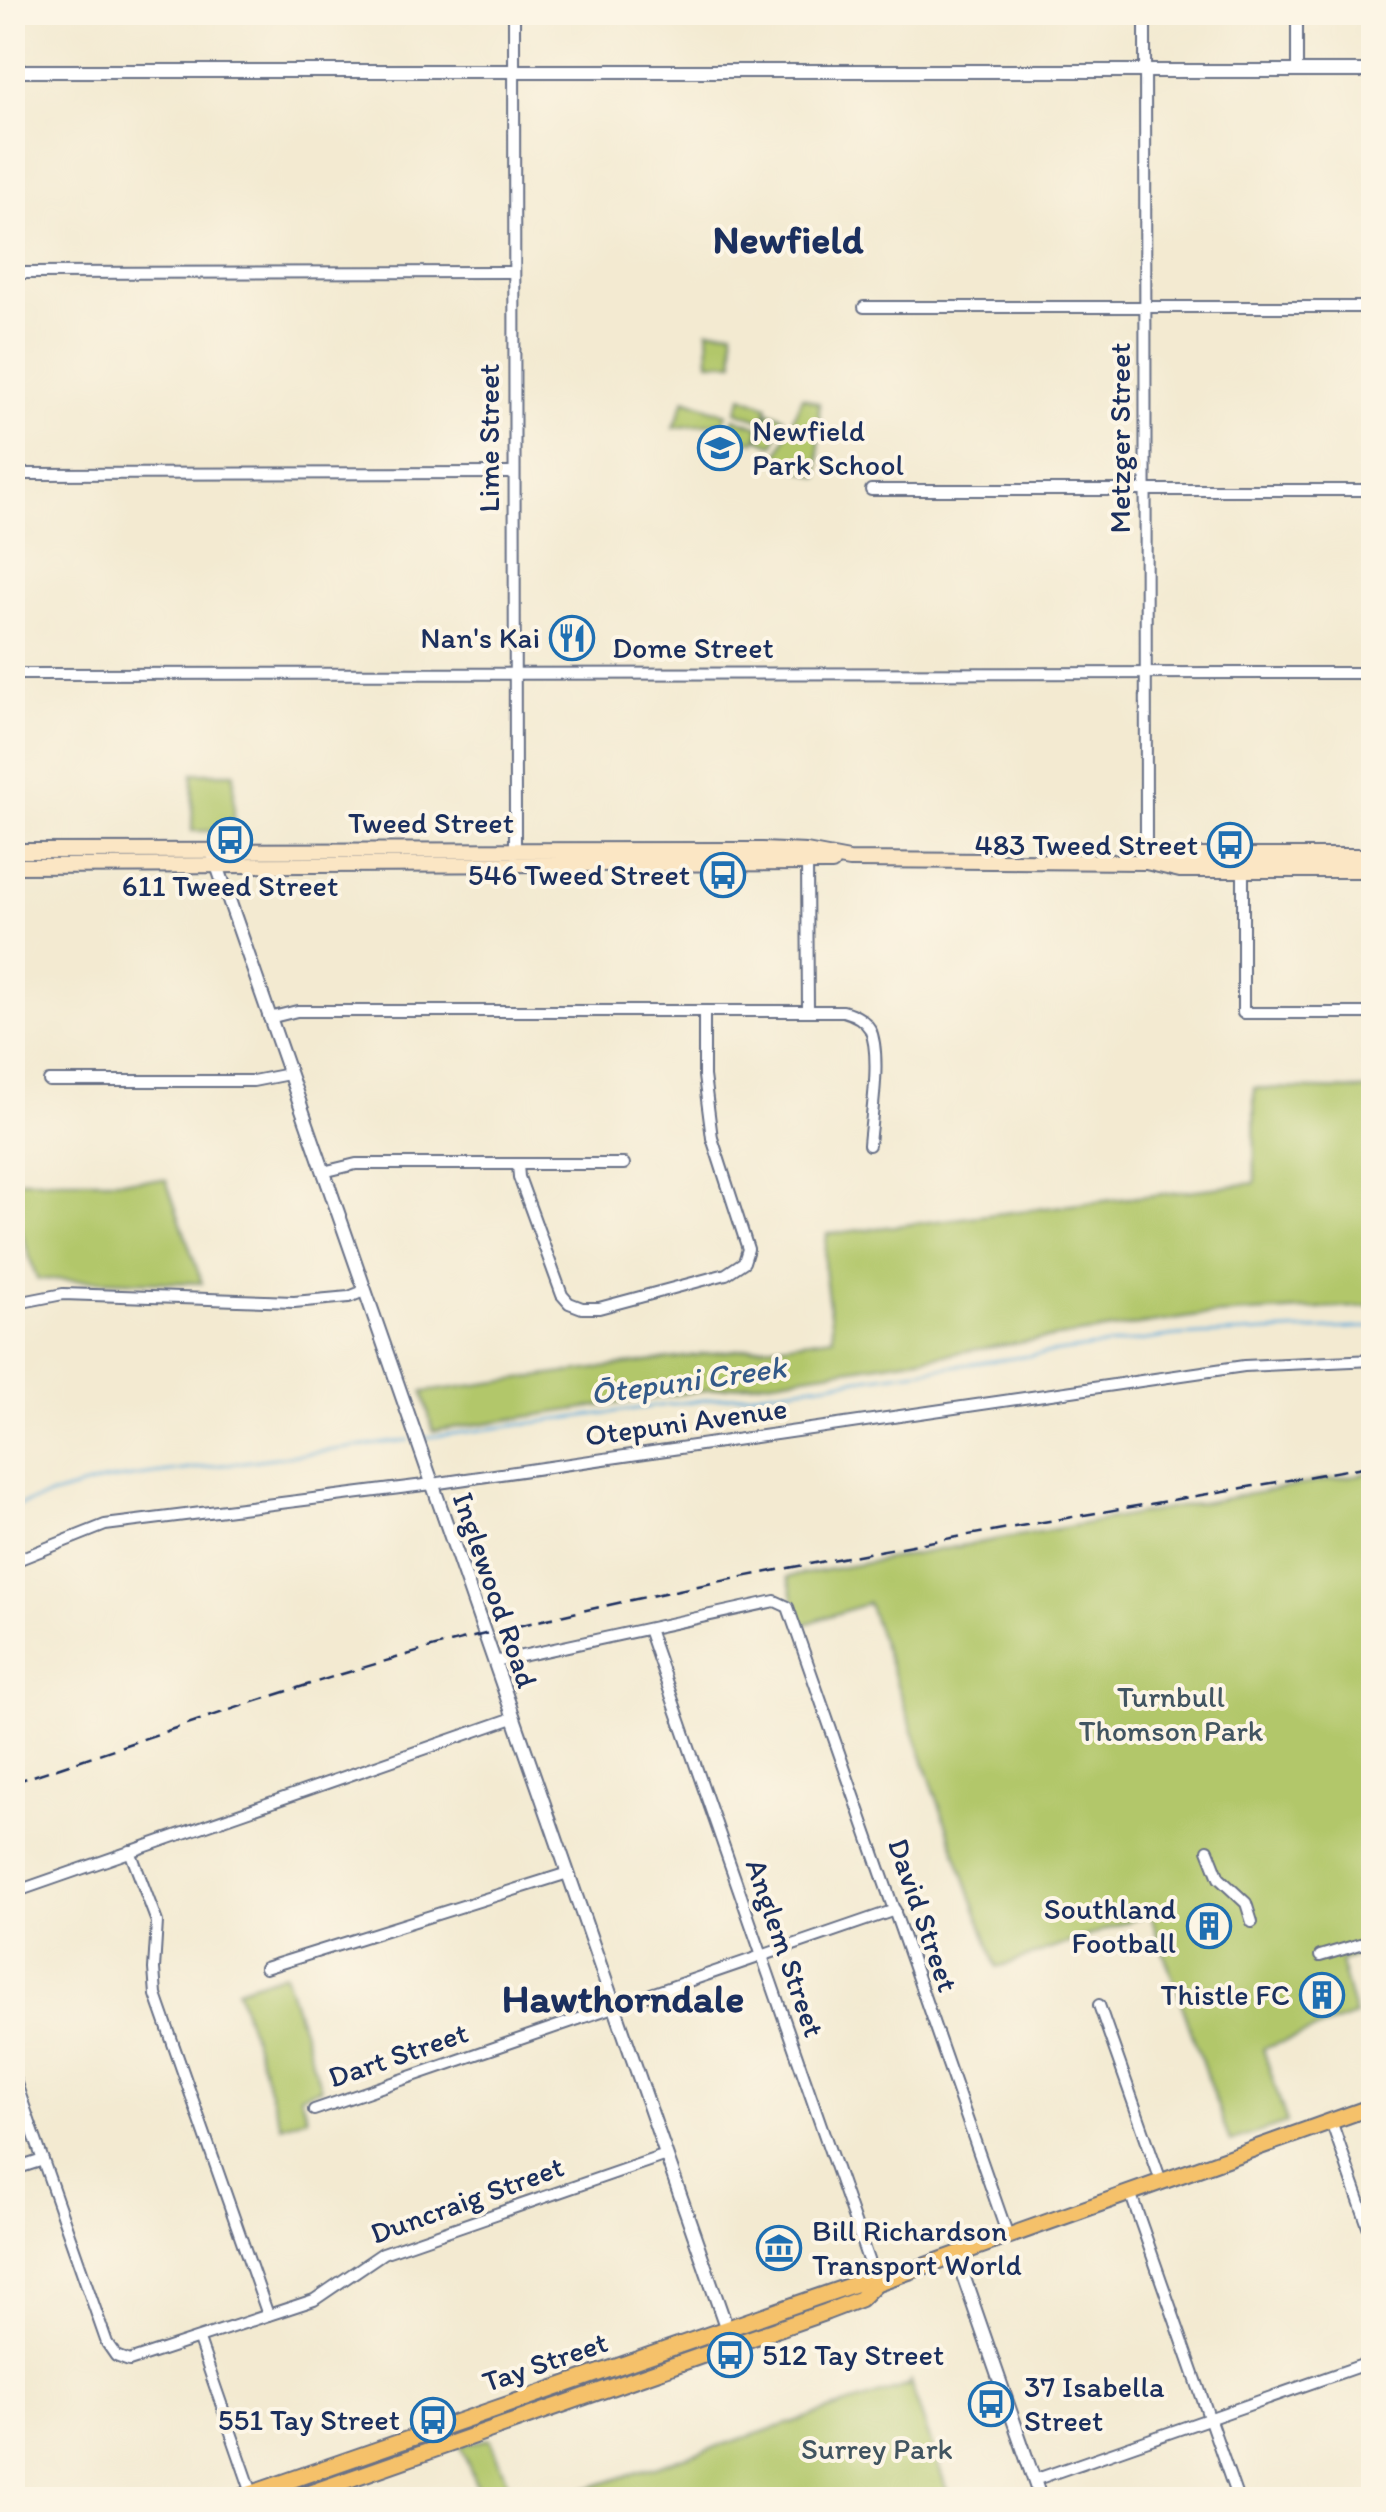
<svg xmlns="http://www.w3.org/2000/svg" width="1386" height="2512" viewBox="0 0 1386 2512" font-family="Itim,sans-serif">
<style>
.green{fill:#b2c76b;stroke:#667b64;stroke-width:2.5}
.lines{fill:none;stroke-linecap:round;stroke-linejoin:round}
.stream{stroke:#61abd9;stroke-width:2.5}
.minor-casing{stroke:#677086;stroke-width:14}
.tertiary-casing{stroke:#677086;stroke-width:16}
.secondary-casing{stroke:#677086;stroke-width:18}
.trunk-casing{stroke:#677086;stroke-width:19}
.minor{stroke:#fff;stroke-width:10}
.tertiary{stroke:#fff;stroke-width:12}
.secondary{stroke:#fbe6c4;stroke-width:14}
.trunk{stroke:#f5c16b;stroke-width:15}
.rail{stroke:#1b2f5e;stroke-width:2.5;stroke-dasharray:15 8;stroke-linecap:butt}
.labels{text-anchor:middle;stroke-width:8;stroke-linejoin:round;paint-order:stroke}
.poi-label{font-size:30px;fill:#1b2f5e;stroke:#fcf5e5;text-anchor:end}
.street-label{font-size:30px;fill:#1b2f5e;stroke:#fcf5e5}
.park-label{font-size:30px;fill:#415561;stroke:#fcf5e5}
.water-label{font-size:32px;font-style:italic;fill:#345a89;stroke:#fcf5e5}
.district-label{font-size:40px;font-weight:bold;fill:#1b2f5e;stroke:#fcf5e5}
</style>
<rect width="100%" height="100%" fill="#fcf5e5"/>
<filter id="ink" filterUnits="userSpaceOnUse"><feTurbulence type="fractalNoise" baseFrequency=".01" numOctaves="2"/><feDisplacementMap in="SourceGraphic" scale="20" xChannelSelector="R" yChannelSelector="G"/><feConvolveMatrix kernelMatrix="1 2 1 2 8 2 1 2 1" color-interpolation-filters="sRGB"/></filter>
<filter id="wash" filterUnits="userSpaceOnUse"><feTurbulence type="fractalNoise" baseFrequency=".0048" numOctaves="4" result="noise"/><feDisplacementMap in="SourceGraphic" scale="40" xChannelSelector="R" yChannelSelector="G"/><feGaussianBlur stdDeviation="2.25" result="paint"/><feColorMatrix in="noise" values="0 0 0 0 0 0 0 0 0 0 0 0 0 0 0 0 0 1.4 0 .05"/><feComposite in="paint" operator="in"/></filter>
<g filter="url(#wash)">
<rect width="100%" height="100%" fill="#f3ead1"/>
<g class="green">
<polygon points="708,330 733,330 734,362 709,362"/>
<polygon points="742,396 768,406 763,421 736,411"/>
<polygon points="802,397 819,403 819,477 775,462"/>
<polygon points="685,399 727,414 723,422 674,428"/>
<polygon points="769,411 784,417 774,445 759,439"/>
<polygon points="734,418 760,427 755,442 728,433"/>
<polygon points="193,773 234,773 234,831 192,831"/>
<polygon points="1254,1088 1373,1090 1373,1306 1199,1316 433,1431 423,1392 833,1337 824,1268 827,1234 1255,1183"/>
<polygon points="13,1180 166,1180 202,1283 37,1279 13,1207"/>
<polygon points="1373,1472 1373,1948 1340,1962 1355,2016 1263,2049 1287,2123 1230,2142 1150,1914 997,1968 868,1603 800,1626 788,1577"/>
<polygon points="284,1973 321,2088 300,2095 307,2117 281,2126 237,1989"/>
<polygon points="910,2382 950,2499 554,2499 909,2385"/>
<polygon points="490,2439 514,2499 482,2499 460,2445"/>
</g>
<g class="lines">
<g class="stream">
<polyline points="422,1438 1176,1336 1374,1327"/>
<polyline points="12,1507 102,1481 409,1440"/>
</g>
</g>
</g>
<g filter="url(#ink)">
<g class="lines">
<defs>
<g id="minor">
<polyline points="514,12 515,853"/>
<polyline points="1145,12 1146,862"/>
<polyline points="1297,71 1297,12"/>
<polyline points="12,273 514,272"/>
<polyline points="864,307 1374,307"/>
<polyline points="12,474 514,473"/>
<polyline points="871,490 1374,490"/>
<polyline points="12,674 1374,673"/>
<polyline points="807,860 808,1009"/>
<polyline points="1243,865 1243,1013 1374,1013"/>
<path d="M 269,1018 L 297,1011 L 843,1011 C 854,1014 864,1019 870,1029 C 882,1055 871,1116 869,1145"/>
<polyline points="49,1081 253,1081 289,1074"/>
<polyline points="518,1165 519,1177 562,1295 569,1303 582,1308 599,1308 726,1274 744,1262 748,1249 712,1138 704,1076 704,1011"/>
<polyline points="323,1172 356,1164 624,1164"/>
<polyline points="12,1304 63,1294 294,1302 349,1297 364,1291"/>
<polyline points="12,1562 105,1525 432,1484 1244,1366 1374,1360"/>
<polyline points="648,1629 876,2283"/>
<polyline points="494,1662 775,1601 788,1607 1008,2236"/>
<polyline points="1208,1850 1219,1878 1246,1903 1252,1922"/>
<polyline points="130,1851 157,1922 154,1969 156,1995 268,2315"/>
<polyline points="12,1893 513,1718"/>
<polyline points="1320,1956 1374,1940"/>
<polyline points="265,1968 568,1873"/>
<polyline points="1099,2005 1161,2181"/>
<polyline points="12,2072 107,2343 116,2356 129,2361 314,2300 383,2253 666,2155"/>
<polyline points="314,2110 895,1910"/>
<polyline points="1331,2121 1374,2243"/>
<polyline points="12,2170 43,2160"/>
<polyline points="1130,2192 1238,2500"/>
<polyline points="199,2340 254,2499"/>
<polyline points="1034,2480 1374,2361"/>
</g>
<g id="tertiary">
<polyline points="12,71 1374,71"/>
<polyline points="212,851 730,2338"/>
<polyline points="956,2255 1041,2500"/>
</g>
<g id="secondary">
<polyline points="12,851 762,850 806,852 849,860 1146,862 1180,870 1374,870"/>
<polyline points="1151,861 1179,856 1374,856"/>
<polyline points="12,866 832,863"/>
</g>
<g id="trunk">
<polyline points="233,2500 855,2284 876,2283 916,2269 1374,2106"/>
<polyline points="290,2500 826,2312 860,2299 876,2283"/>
</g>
</defs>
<use href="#minor" class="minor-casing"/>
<use href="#tertiary" class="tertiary-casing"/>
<use href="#secondary" class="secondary-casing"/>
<use href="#trunk" class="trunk-casing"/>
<use href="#minor" class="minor"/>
<use href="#tertiary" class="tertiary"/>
<use href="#secondary" class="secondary"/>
<use href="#trunk" class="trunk"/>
<path class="rail" d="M 12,1783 C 170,1731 328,1673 489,1633 C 780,1561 1078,1518 1374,1465"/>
</g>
</g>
<defs>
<symbol id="school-ring" viewBox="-11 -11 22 22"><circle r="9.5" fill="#fcf5e5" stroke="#1f6fb2" stroke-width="1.5"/><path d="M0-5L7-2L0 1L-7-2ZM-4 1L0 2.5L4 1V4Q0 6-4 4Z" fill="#1f6fb2"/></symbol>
<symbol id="restaurant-ring" viewBox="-11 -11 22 22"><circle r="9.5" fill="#fcf5e5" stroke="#1f6fb2" stroke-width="1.5"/><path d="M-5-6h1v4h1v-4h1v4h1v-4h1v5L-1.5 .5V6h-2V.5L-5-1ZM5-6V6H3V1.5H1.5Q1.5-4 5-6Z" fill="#1f6fb2"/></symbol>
<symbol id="bus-ring" viewBox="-11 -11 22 22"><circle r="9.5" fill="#fcf5e5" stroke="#1f6fb2" stroke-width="1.5"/><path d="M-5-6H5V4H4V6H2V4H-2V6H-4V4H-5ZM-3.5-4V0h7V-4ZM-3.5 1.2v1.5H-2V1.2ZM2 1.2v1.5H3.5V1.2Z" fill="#1f6fb2"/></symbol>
<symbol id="building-ring" viewBox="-11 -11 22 22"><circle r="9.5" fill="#fcf5e5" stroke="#1f6fb2" stroke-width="1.5"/><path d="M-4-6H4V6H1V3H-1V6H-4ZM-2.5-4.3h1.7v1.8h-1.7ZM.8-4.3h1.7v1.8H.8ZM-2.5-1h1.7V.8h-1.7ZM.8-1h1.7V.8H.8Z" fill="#1f6fb2"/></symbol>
<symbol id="museum-ring" viewBox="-11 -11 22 22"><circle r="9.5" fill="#fcf5e5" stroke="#1f6fb2" stroke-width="1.5"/><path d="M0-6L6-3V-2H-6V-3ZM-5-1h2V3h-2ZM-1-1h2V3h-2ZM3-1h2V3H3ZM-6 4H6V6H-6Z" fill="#1f6fb2"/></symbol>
</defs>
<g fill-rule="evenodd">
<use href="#school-ring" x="695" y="423" width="50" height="50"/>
<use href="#restaurant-ring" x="547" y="613" width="50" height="50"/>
<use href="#bus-ring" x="205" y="815" width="50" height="50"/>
<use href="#bus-ring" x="1205" y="820" width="50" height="50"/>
<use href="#bus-ring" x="698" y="850" width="50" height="50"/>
<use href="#building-ring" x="1184" y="1901" width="50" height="50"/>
<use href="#building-ring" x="1297" y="1970" width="50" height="50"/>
<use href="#museum-ring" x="754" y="2223" width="50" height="50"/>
<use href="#bus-ring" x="705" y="2330" width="50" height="50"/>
<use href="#bus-ring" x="966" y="2379" width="50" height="50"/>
<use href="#bus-ring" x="408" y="2395" width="50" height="50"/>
</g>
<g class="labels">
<g class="poi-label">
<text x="752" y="441" text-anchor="start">Newfield<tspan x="752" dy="34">Park School</tspan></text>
<text x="540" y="648">Nan's Kai</text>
<text x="1198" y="855">483 Tweed Street</text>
<text x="690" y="885">546 Tweed Street</text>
<text x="230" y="896" text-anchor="middle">611 Tweed Street</text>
<text x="1176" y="1919">Southland<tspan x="1176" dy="34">Football</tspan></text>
<text x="1290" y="2005">Thistle FC</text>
<text x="812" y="2241" text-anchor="start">Bill Richardson<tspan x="812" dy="34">Transport World</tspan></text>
<text x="762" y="2365" text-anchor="start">512 Tay Street</text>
<text x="1024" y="2397" text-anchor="start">37 Isabella<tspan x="1024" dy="34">Street</tspan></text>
<text x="400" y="2430">551 Tay Street</text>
</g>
<g class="street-label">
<text transform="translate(489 438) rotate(-90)" y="10">Lime Street</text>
<text transform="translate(1120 438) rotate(-90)" y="10">Metzger Street</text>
<text x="693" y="658">Dome Street</text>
<text x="431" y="833">Tweed Street</text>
<text transform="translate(686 1422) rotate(-8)" y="10">Otepuni Avenue</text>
<text transform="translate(495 1590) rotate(71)" y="10">Inglewood Road</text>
<text transform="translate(923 1915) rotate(71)" y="10">David Street</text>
<text transform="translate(785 1948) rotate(71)" y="10">Anglem Street</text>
<text transform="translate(398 2055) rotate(-19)" y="10">Dart Street</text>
<text transform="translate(467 2200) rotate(-20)" y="10">Duncraig Street</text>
<text transform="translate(545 2362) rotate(-19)" y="10">Tay Street</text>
</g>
<g class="park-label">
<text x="1171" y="1707">Turnbull<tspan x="1171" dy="34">Thomson Park</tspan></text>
<text x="877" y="2459">Surrey Park</text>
</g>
<g class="water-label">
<text transform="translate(688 1380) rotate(-8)" y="11">Ōtepuni Creek</text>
</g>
<g class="district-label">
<text x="788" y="253">Newfield</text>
<text x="623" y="2012">Hawthorndale</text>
</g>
</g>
<rect width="1386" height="2512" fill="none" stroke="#fcf5e5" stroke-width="50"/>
</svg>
